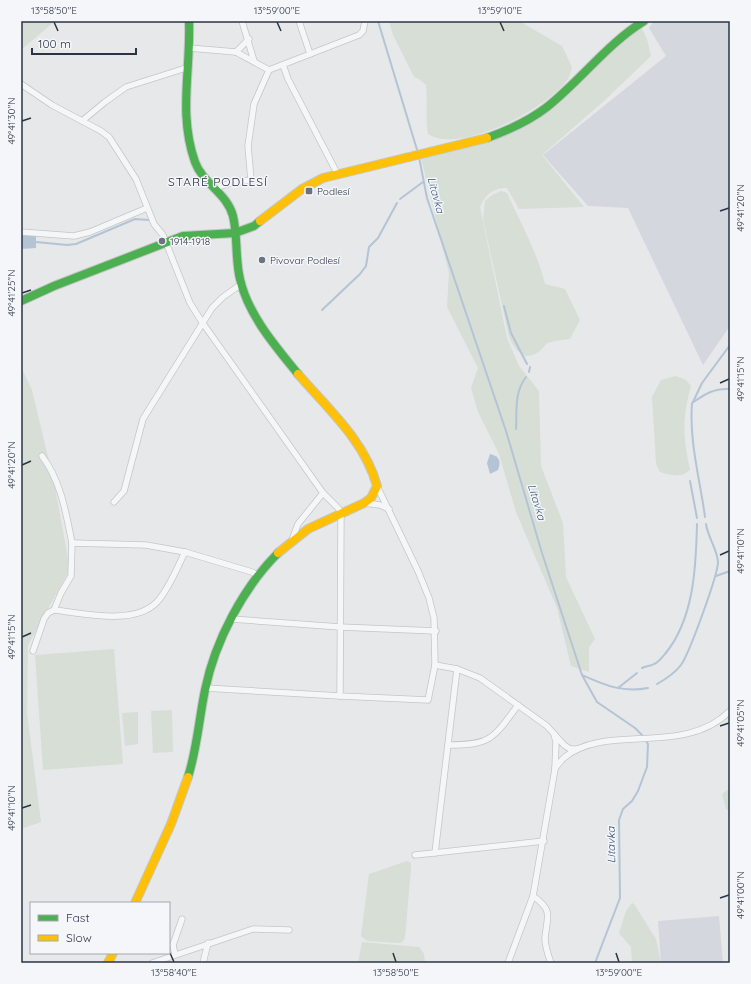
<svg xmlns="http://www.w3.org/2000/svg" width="751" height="984" viewBox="0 0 751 984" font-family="Quicksand,sans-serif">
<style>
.built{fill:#d4d7dd}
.green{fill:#d6ded6}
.water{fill:#b4c4d5}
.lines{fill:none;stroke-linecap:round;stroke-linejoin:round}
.stream{stroke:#b4c4d5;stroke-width:2}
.street-casing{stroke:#c4c6c8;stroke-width:7}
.fast-casing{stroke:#c4c6c8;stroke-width:10}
.slow-casing{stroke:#c4c6c8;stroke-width:10}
.street{stroke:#f5f6f7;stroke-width:5.5}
.fast{stroke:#4caf50;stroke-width:8}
.slow{stroke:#ffc107;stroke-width:8}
.ticks{fill:none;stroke:#2b3445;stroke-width:1.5}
.poi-dot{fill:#6c737f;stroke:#f4f6f9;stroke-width:1.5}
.labels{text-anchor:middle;stroke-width:3;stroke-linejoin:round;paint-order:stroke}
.poi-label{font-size:10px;fill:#2b3445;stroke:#f4f6f9;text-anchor:start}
.water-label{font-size:11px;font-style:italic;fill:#34527a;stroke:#f4f6f9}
.quarter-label{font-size:12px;letter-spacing:1px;fill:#1d2536;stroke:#f4f6f9}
.neatline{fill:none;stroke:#2b3445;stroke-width:1.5}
.ticks-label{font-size:10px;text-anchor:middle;fill:#2b3445}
</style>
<rect width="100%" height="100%" fill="#e6e8ea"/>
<g class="built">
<polygon points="654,21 730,21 730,326 703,365 628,208 588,206 543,155 666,56 649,28"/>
<polygon points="719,916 723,963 661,963 658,921"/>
</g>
<g class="green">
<polygon points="21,21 55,21 21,50"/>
<path d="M 389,21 L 519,21 L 562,46 L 572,67 C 571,71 570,75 568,79 C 548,108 460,155 428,134 C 425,117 428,101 426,85 L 419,79 L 414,77 L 393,35 Z"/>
<path d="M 641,26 L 647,39 L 651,56 L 605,100 L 542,155 L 584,207 L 519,209 L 507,188 C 494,187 484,196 480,207 L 507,338 L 519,366 L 539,391 L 541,466 L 563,523 L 566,577 L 595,639 L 589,647 L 589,672 L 571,666 L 557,608 L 516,512 L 499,454 L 478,412 L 471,388 L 478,368 L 447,307 L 449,273 L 421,158 L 536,119 Z"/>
<path d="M 501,191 L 507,193 C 521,223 537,252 545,284 L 565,289 L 580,320 L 570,339 C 563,340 555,340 548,343 C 545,344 544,347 542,349 C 525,364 516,352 509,337 L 483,219 L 485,201 L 492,195 Z"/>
<polygon points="21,367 32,390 54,482 70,569 28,645 27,713 41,822 21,829"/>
<path d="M 676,376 L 686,380 L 691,386 C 682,417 683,438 690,469 C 683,479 670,475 660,472 L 656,464 L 652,397 L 661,380 Z"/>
<polygon points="114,649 123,764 43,770 35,655"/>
<polygon points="172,710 173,752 153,753 151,711"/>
<polygon points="138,712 138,744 125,746 122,713"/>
<polygon points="730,788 730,811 726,809 722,794"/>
<polygon points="407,861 411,863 411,868 405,938 401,943 367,941 361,936 369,874"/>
<polygon points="632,903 634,904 656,939 661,963 632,963 631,947 619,933 626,911"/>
<polygon points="362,942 419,947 424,954 425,963 358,963"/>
</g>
<g class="water">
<polygon points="36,234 36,248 21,249 21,235"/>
<path d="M 490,454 C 500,456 501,462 498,470 L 490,474 L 487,463 Z"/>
</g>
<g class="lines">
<g class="stream">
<polyline points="378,21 418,153"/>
<polyline points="419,157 427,198 506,431 542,553 582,675 597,702 635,728 643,736 648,744 647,767 638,791 632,801 623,809 619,820 620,898 595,963"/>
<polyline points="400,199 423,182"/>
<polyline points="36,242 67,245 76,244 135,219 149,220"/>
<polyline points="504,306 511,333 527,364"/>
<polyline points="322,310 360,274 366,266 369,247 378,238 397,203"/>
<polyline points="529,372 530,367"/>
<polyline points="693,402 702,383 730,345"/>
<path d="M 516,429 C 517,410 514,393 526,377"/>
<polyline points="690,481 697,518"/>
<path d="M 705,517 C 700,479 689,442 692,403 C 705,394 714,388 730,389"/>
<polyline points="716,576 730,571"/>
<path d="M 642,668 C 646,666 651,666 654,664 C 659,662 662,657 665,654 C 694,619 696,567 697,524"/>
<path d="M 582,675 C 605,685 622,693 648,688"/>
<path d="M 657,684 C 666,679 674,674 681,665 C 689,654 718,575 718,562 C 717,548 708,538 706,524"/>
<polyline points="618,688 637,673"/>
</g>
<defs>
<g id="street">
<polyline points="242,21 254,61"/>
<polyline points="299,21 310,54"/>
<polyline points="189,48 236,52 269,70"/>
<polyline points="236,52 249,39"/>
<polyline points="283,65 288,79 337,173"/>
<polyline points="21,84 52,105 101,131 109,137 136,179 154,224 163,235 190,303 202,322 323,493 339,509 341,514 340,696 428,700 435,665"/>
<polyline points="82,121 105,102 126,87 186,68"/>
<polyline points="215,188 234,182 251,180 248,146 254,104 269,70 359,35 363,31 365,21"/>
<polyline points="21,232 74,236 90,232 147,208"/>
<path d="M 42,456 C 61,481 66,513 72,543"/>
<polyline points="377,486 418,571 429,598 434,618 435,665 457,669 480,678 547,726 564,745 570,749 577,749"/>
<polyline points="114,502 124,491 143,419 212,308 223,297 240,285"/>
<polyline points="364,503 380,505 389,509"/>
<polyline points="292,540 298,524 323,493"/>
<path d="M 54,610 C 83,613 134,626 157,602 C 169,589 177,568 185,552"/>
<polyline points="231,619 340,627 436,631"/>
<polyline points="33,651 44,619 48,613 54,610 61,593 71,576 72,543 146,545 185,552 252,572 259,576"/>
<polyline points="205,688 340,696"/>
<path d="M 448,745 C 491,745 493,739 518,705"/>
<path d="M 555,768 C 558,765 561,760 565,757 C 607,723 684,757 730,711"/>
<polyline points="435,853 457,669"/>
<polyline points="415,855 544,841"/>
<path d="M 533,896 C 554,911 547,916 545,938 C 545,947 548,955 551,963"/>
<polyline points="175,955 173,945 182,919"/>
<polyline points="152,963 253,929 289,930"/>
<polyline points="203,963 208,943"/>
<polyline points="508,963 533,896 555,769 556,742 554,734"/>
</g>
<g id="fast">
<path d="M 189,21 C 191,70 178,114 195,162 C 203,184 227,193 233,216 C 238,237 235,259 240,279 C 248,315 276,347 298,374"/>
<path d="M 487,138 C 509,130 529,121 547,107 C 581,80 607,44 644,21"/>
<polyline points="21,301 54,286 183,236 235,233 254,226 260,221"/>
<path d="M 188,777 C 197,749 199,719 205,690 C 215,641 243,588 278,553"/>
</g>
<g id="slow">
<polyline points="260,221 302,189 323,178 487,138"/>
<path d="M 278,553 L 308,529 L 364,503 L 371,498 L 377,486 C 365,441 328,409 298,374"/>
<polyline points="135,903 171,824 188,777"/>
<polyline points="108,963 113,953"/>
</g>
</defs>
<use href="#street" class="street-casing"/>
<use href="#fast" class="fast-casing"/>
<use href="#slow" class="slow-casing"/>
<use href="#street" class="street"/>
<use href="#fast" class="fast"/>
<use href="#slow" class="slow"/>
</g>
<path class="ticks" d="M 54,22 L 58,31M 277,22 L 281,31M 500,22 L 504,31M 22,121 L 31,118M 720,211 L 729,208M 22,293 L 31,290M 720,383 L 729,379M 22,465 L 31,461M 720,555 L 729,551M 22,637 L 31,633M 720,726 L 729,723M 22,808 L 31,805M 720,898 L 729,895M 170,953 L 174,962M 393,953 L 396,962M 616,953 L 619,962"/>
<g class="poi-dot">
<rect x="305" y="187" width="8" height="8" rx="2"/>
<circle cx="162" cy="241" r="4"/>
<circle cx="262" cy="260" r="4"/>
</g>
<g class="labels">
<g class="poi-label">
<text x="317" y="195">Podlesí</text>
<text x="170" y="245">1914-1918</text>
<text x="270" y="264">Pivovar Podlesí</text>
</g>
<g class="water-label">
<text transform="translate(436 195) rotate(75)" y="4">Litavka</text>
<text transform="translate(537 502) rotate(73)" y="4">Litavka</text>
<text transform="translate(611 845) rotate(-91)" y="4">Litavka</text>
</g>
<g class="quarter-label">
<text x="218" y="186">STARÉ PODLESÍ</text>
</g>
</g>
<rect width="751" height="984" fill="none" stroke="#f4f6f9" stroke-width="44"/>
<rect x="30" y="902" width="140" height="52" fill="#f4f6f9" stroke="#a4a8b1"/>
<rect x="38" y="915" width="20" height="6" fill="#4caf50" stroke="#a4a8b1"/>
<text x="66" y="922" font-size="12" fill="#2b3445">Fast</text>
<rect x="38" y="935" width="20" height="6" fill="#ffc107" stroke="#a4a8b1"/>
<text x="66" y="942" font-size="12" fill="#2b3445">Slow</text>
<path d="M32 48v6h104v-6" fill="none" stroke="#2b3445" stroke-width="2"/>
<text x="38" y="48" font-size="12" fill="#2b3445" stroke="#f4f6f9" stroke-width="3" paint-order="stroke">100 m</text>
<rect x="22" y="22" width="707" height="940" class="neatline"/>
<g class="ticks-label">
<text x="54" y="14">13°58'50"E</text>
<text x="277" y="14">13°59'00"E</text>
<text x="500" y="14">13°59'10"E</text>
<text transform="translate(11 121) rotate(-90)" y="4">49°41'30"N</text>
<text transform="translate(740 208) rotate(-90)" y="4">49°41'20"N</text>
<text transform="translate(11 293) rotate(-90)" y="4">49°41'25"N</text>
<text transform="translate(740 379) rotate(-90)" y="4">49°41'15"N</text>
<text transform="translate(11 465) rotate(-90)" y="4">49°41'20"N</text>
<text transform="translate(740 551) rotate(-90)" y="4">49°41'10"N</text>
<text transform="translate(11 637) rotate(-90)" y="4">49°41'15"N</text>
<text transform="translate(740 723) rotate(-90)" y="4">49°41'05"N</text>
<text transform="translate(11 808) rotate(-90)" y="4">49°41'10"N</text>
<text transform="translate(740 895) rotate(-90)" y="4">49°41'00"N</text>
<text x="174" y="976">13°58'40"E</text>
<text x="396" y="976">13°58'50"E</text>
<text x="619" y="976">13°59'00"E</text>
</g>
</svg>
